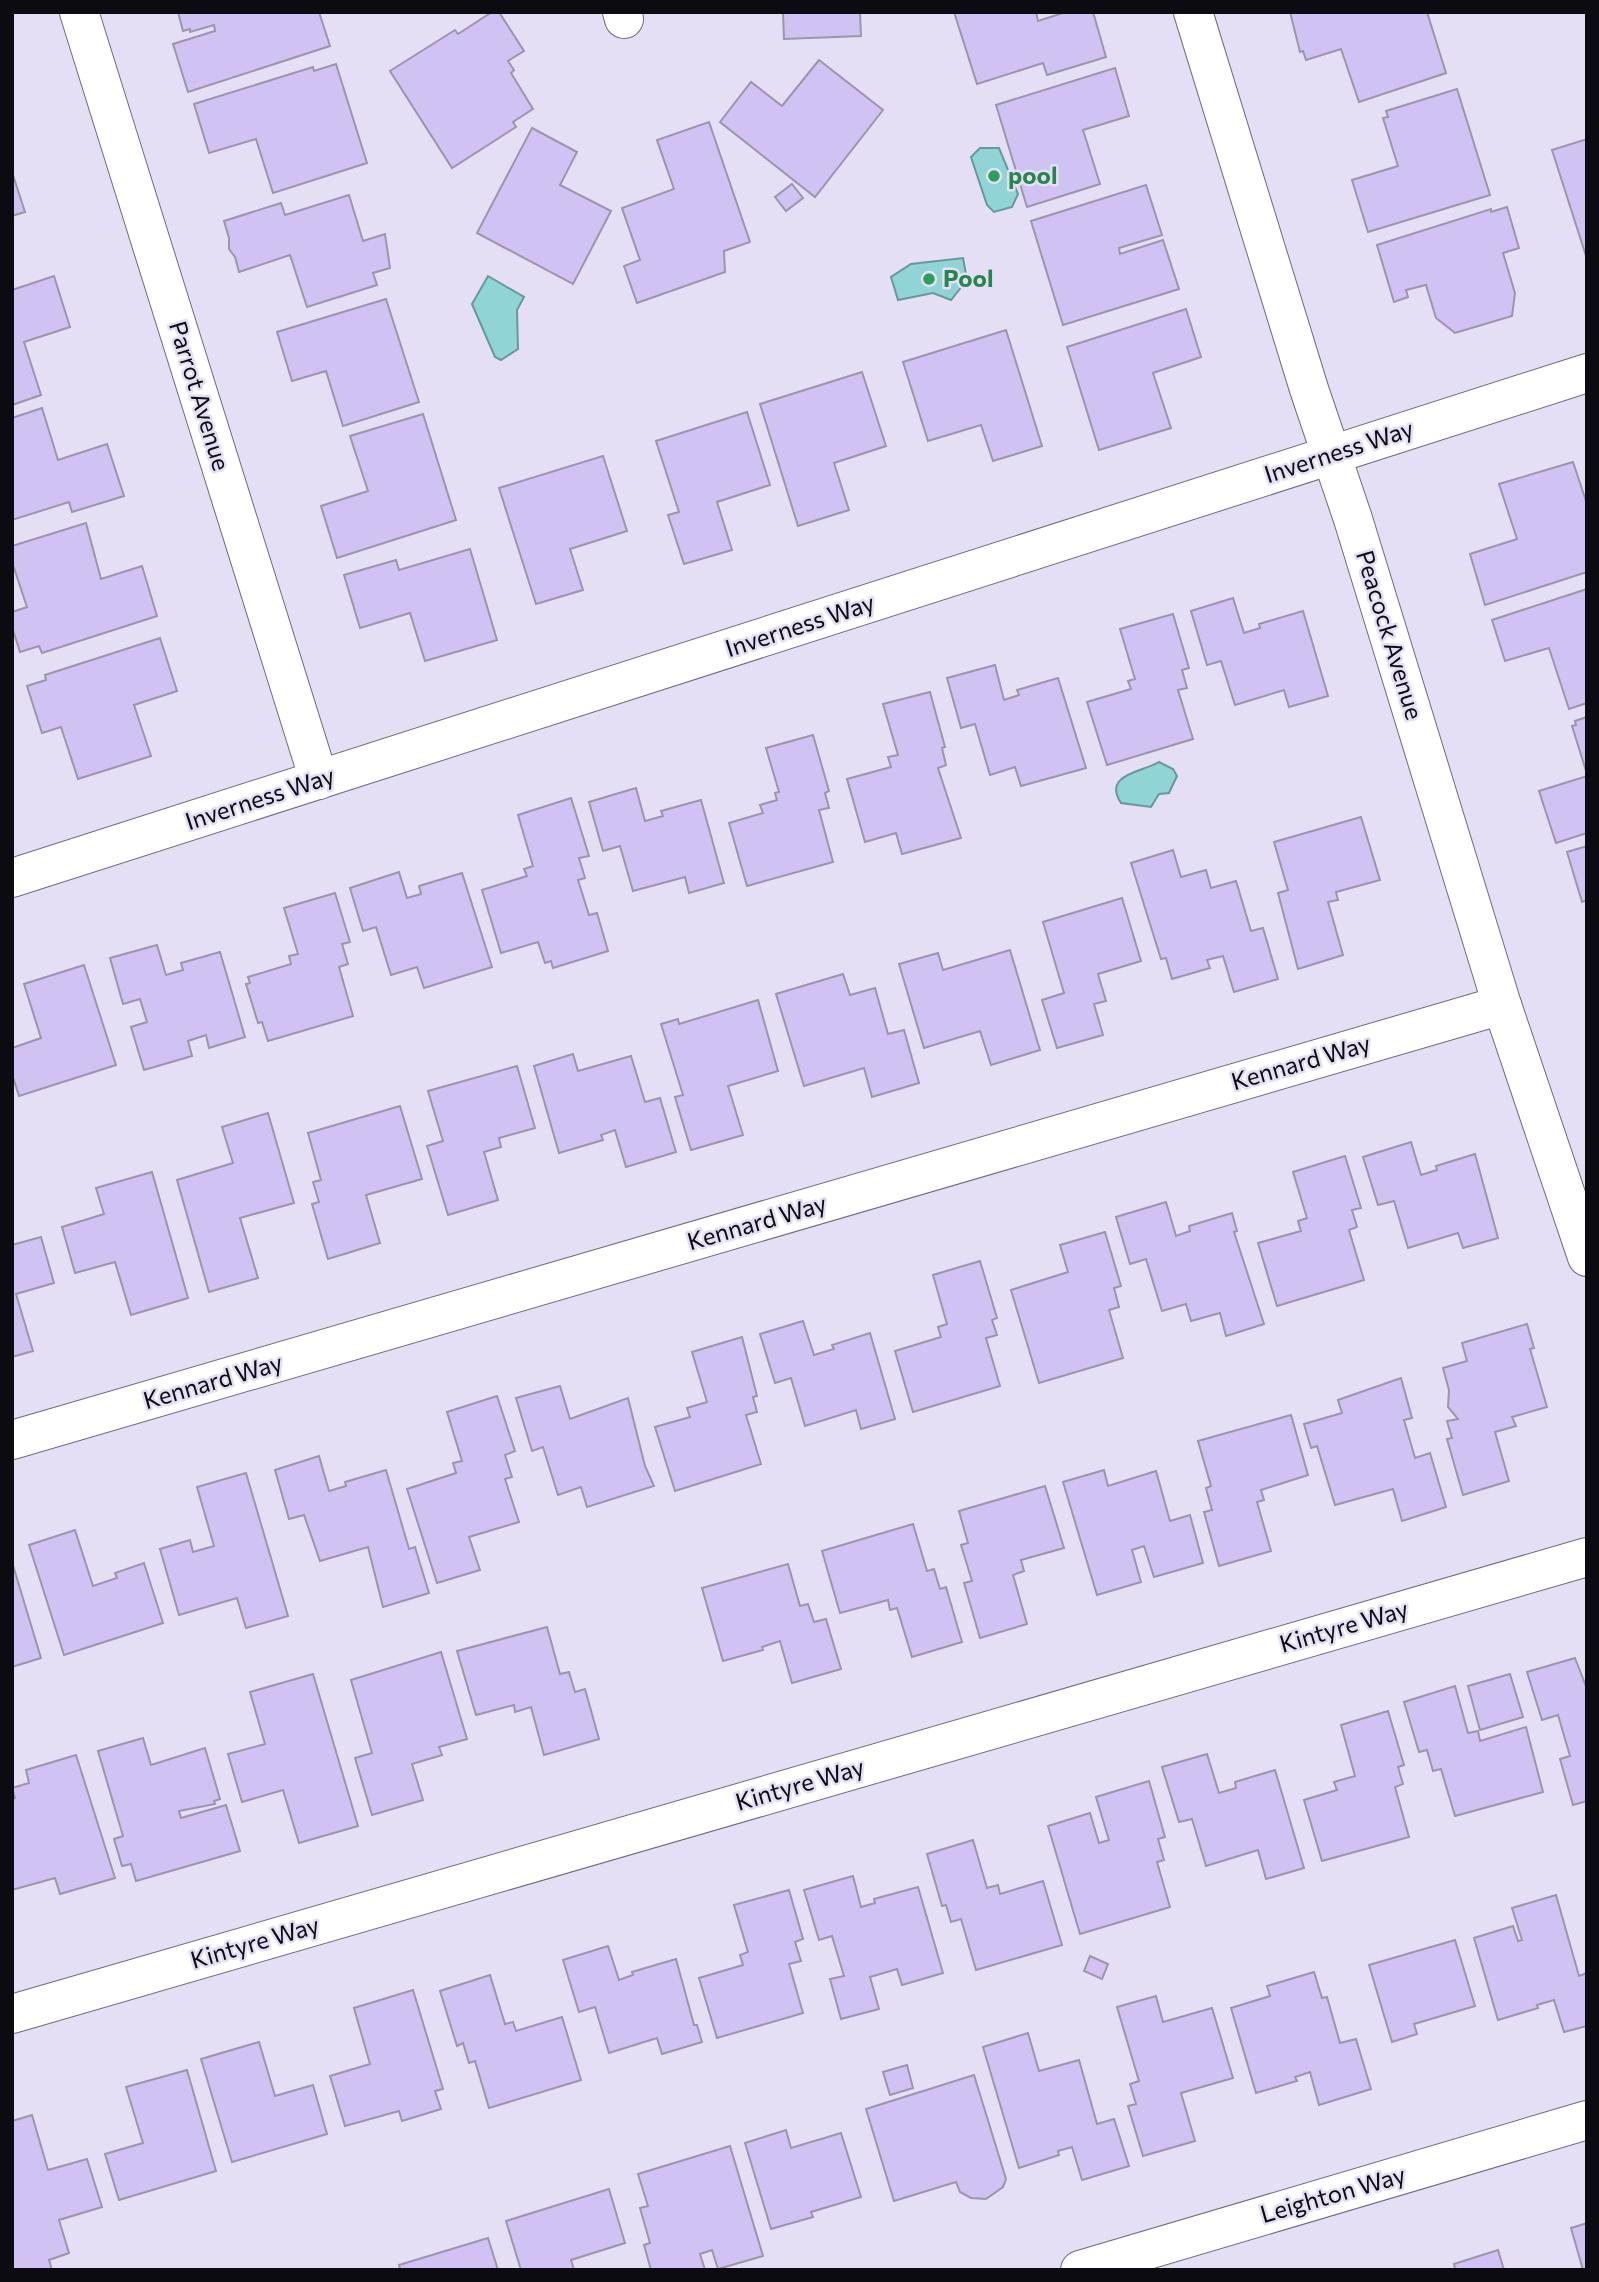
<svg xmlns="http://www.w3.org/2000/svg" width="1599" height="2282" viewBox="0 0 1599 2282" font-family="Commissioner,sans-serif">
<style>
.water{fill:#90d4d5;stroke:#69989a;stroke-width:2}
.building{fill:#d0c3f3;stroke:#9b96a9;stroke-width:2}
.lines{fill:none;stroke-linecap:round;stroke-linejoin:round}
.minor-casing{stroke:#706b7d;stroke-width:40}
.minor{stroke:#fff;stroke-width:38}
.leisure-dot{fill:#2e9e5b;stroke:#e4dff4;stroke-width:2.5}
.labels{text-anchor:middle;stroke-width:5;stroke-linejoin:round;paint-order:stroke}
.leisure-label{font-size:24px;font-weight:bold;fill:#27864d;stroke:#e4dff4;text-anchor:start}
.street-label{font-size:24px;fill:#0d0b12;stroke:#e4dff4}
</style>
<rect width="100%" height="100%" fill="#e4dff4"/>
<g class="water">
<polygon points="980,148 999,148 1018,194 1012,207 994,212 987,205 971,157"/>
<polygon points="963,258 967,280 951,300 933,293 898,300 891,277 911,264"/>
<polygon points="488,276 524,297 517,310 518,349 501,360 495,357 472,304"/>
<path d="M 1159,762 L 1173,769 L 1177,776 L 1169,793 L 1159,794 L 1151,807 L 1121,803 C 1102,774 1143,772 1159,762 Z"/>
</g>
<g class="building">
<polygon points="178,12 319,12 330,46 188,92 173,44 215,31 214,25 190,32 190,29 183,31"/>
<polygon points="492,12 499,12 524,51 508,61 514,70 511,73 533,109 513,122 516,127 452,168 390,71 455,30 458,34"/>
<polygon points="783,12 860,12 861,36 784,39"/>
<polygon points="954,12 1036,12 1038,21 1066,12 1093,12 1106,57 1047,75 1043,63 977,84"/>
<polygon points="1290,12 1427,12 1446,73 1359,102 1341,49 1306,60 1303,51 1300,52"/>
<polygon points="819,60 883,110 815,197 720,122 751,82 782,106"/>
<polygon points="336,64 367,163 273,193 256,139 209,153 194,104 313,67 314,71"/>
<polygon points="1115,68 1129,116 1083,130 1100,184 1027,207 996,105"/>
<polygon points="1457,89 1490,195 1368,232 1352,180 1398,166 1383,118 1388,117 1386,111"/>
<polygon points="709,122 750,242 724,251 725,272 637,303 624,266 640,260 622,208 674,189 657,140"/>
<polygon points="532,128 577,152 560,185 611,211 573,284 477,233"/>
<polygon points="1587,139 1587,259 1552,150"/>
<polygon points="12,172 25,212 12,216"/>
<polygon points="792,184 803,198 786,211 775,197"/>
<polygon points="1146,185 1162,235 1119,248 1120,254 1163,240 1179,289 1063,325 1031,221"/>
<polygon points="349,195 363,241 385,234 390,268 373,273 377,285 307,307 290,255 239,272 235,257 229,249 229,238 224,221 281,203 285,215"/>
<polygon points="1507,207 1519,248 1503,253 1515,293 1512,316 1455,333 1436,318 1426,285 1406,290 1408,297 1394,302 1377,245 1491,209 1491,212"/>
<polygon points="54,276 70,327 24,342 41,395 12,405 12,290"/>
<polygon points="386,299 419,402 343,426 326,371 292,381 277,332"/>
<polygon points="1186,309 1201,357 1153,373 1171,428 1099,450 1067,347"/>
<polygon points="1006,330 1042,446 993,461 981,425 928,441 903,362"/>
<polygon points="862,372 886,446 834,463 849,510 798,526 760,404"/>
<polygon points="42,408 58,460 107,444 124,496 72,512 69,502 12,520 12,418"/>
<polygon points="747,412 770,485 717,502 732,550 684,564 668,515 679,512 656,441"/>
<polygon points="423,414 456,520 337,558 321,506 368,491 350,436"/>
<polygon points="603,456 627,531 570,549 583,590 536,604 499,488"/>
<polygon points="1573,462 1587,504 1587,572 1485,605 1470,554 1517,539 1499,484"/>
<polygon points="86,523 101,579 142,566 157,616 42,653 39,646 20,652 12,627 12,612 27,607 12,562 12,546"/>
<polygon points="470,549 497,640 425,661 410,613 360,628 344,575 396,560 399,570"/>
<polygon points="1587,589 1587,703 1569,709 1549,648 1505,661 1492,620"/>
<polygon points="1233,598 1244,633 1260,628 1259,624 1303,611 1328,696 1289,707 1284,690 1235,705 1221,661 1207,665 1191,611"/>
<polygon points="1173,614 1189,668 1182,670 1187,688 1178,690 1193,739 1107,765 1087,702 1131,689 1128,681 1135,679 1120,629"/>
<polygon points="160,638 177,691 134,705 151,756 78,779 61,727 42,733 27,686 46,680 45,675"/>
<polygon points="995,665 1004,700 1019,695 1017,690 1058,678 1086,768 1021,786 1015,767 990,775 975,724 961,728 947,678"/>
<polygon points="930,692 945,747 942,748 946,765 938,768 961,838 902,854 896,833 865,842 847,779 891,767 888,757 898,755 883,704"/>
<polygon points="1587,717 1587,774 1572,726 1576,725 1575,721"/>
<polygon points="813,735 829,791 825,793 829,808 819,810 833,862 747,886 729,823 763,813 760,805 777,800 775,793 779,792 766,748"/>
<polygon points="1587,776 1587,833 1556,843 1539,791"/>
<polygon points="636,788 645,821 663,816 661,811 701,800 724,883 689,893 685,877 633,891 620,846 603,851 589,802"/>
<polygon points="571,798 589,856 579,858 585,878 578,880 589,915 597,913 608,951 553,968 551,961 545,963 538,942 501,953 482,890 527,876 524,869 533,866 518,815"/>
<polygon points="1361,817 1380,880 1336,892 1338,900 1328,902 1343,955 1298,969 1278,893 1288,890 1274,842"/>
<polygon points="1587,846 1587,900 1582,902 1567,852"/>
<polygon points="1173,850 1181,877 1206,870 1211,888 1236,881 1251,931 1263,928 1278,979 1234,992 1223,956 1207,960 1210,968 1172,979 1166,958 1161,959 1131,863"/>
<polygon points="399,872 407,898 421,894 419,886 462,873 492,967 424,988 417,967 391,975 376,927 363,931 350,888"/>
<polygon points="335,893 350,942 342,944 348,964 339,967 353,1016 268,1041 262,1022 258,1023 246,984 250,983 248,977 291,964 289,956 298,954 284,908"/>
<polygon points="1122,898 1141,961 1098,974 1106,1001 1094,1004 1103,1035 1057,1048 1042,1000 1064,993 1043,922"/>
<polygon points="157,945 166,975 183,970 181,963 220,952 245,1037 209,1048 206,1035 188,1041 192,1056 144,1070 131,1027 147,1022 140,999 123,1004 110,958"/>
<polygon points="1010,950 1040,1050 991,1065 980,1031 924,1048 899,964 938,953 943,970"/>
<polygon points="84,965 116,1065 19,1096 12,1074 12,1048 41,1038 24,984"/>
<polygon points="843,974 850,995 875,988 888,1034 904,1030 919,1083 872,1097 864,1068 804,1086 776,994"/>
<polygon points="758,1000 778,1071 728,1086 743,1135 691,1150 675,1097 683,1095 661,1024 678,1019 679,1024"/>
<polygon points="573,1054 578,1071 631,1056 645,1102 660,1098 676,1152 626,1167 615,1130 601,1135 603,1140 559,1153 534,1066"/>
<polygon points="517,1066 535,1128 499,1138 501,1147 484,1152 498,1200 448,1215 427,1146 443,1141 428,1091"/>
<polygon points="400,1106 422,1179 366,1195 380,1243 328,1259 312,1204 319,1202 313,1182 321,1180 308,1133"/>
<polygon points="268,1113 294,1203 240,1218 258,1278 209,1292 177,1180 233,1163 222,1127"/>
<polygon points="1411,1142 1421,1175 1437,1170 1436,1166 1475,1154 1498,1238 1463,1248 1458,1233 1408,1248 1394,1201 1378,1205 1363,1157"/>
<polygon points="1345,1156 1361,1208 1352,1210 1357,1227 1349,1230 1364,1280 1277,1306 1258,1243 1301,1231 1298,1221 1307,1218 1293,1172"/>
<polygon points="152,1172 188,1298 131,1315 115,1262 75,1273 62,1227 104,1214 96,1188"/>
<polygon points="1166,1202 1176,1236 1190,1231 1189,1226 1232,1213 1237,1231 1234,1232 1264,1324 1226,1336 1220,1313 1191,1321 1186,1304 1162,1311 1146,1259 1130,1264 1116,1217"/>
<polygon points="1105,1232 1121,1286 1114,1288 1119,1307 1109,1310 1123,1358 1039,1383 1011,1290 1068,1272 1060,1245"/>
<polygon points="41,1237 54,1283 16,1294 33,1351 12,1357 12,1245"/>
<polygon points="980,1261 997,1318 992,1320 997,1335 986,1338 1000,1386 913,1412 895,1351 941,1337 938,1327 947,1324 933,1275"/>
<polygon points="803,1321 814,1355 834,1349 832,1345 870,1333 895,1419 861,1429 856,1410 805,1426 791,1378 775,1383 760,1334"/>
<polygon points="1527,1324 1534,1348 1530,1349 1547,1407 1512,1417 1516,1426 1495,1432 1509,1481 1463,1495 1447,1439 1452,1438 1447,1421 1458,1419 1448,1407 1449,1390 1443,1368 1467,1361 1462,1343"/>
<polygon points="742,1337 757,1396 753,1397 757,1412 746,1415 761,1464 675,1491 655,1427 690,1417 687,1408 707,1402 692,1352"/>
<polygon points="1401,1378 1412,1418 1404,1420 1415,1458 1430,1453 1446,1507 1402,1521 1393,1489 1335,1505 1317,1446 1311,1448 1304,1424 1342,1413 1338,1400"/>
<polygon points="560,1386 570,1419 628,1398 645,1466 654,1486 587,1507 581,1487 558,1495 543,1447 532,1451 516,1398"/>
<polygon points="497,1396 515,1451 505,1455 512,1477 505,1479 519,1522 469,1537 480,1570 437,1583 407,1489 456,1473 453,1463 462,1461 447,1412"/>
<polygon points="1291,1415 1308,1475 1261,1490 1264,1500 1257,1502 1271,1551 1219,1566 1204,1512 1212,1510 1206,1488 1211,1486 1198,1441"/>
<polygon points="319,1456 329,1491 346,1486 345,1482 386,1470 409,1549 415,1547 429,1593 383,1607 368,1547 320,1561 304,1515 289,1519 275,1470"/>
<polygon points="1104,1470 1108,1486 1156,1471 1170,1521 1190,1515 1203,1563 1154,1577 1144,1546 1132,1550 1141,1582 1097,1595 1063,1482"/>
<polygon points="246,1473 288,1616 246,1628 237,1598 179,1615 160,1549 190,1540 193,1552 214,1546 197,1487"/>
<polygon points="1045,1486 1064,1548 1021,1560 1024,1571 1013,1575 1027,1624 980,1638 964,1583 972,1581 961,1545 968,1543 959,1511"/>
<polygon points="913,1524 927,1571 934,1569 940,1589 946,1587 962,1642 912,1657 897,1608 890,1610 888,1600 840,1613 822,1551"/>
<polygon points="75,1530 93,1586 117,1578 115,1573 144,1563 163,1623 64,1655 29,1545"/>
<polygon points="12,1562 41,1658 12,1667"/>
<polygon points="788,1564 800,1606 808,1604 814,1622 826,1619 841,1669 792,1683 780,1641 762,1647 763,1650 723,1661 702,1588"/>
<polygon points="547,1627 560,1674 569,1672 575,1692 585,1689 599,1739 544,1755 531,1707 515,1712 514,1705 476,1715 457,1651"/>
<polygon points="441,1652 467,1739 439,1747 442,1755 412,1764 423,1800 372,1815 355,1758 372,1753 351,1680"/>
<polygon points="1575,1658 1587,1689 1587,1801 1573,1805 1560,1759 1570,1756 1558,1715 1542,1720 1527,1672"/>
<polygon points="313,1674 358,1826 299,1843 283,1790 242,1802 228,1754 265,1744 250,1692"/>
<polygon points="1510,1674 1523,1717 1480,1730 1468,1686"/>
<polygon points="1455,1686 1468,1733 1478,1731 1480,1741 1526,1727 1543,1792 1455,1816 1441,1769 1433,1771 1427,1750 1419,1752 1404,1702"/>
<polygon points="1388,1711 1404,1765 1398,1767 1403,1784 1395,1787 1409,1837 1322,1861 1304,1800 1337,1790 1334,1782 1355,1776 1341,1725"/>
<polygon points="143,1738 151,1765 205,1748 220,1799 214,1801 215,1804 179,1811 181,1818 226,1805 240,1851 136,1881 131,1864 122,1866 114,1839 123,1836 98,1751"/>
<polygon points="1207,1754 1219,1793 1236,1788 1235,1782 1275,1770 1304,1868 1266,1879 1258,1850 1206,1866 1192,1819 1179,1822 1162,1767"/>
<polygon points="76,1755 115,1878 60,1894 55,1878 12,1890 12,1799 15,1798 12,1788 29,1783 26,1770"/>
<polygon points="1149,1781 1165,1837 1158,1839 1164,1860 1157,1862 1170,1907 1080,1934 1048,1826 1090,1813 1099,1843 1109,1840 1096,1797"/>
<polygon points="973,1840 987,1888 998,1885 1000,1894 1043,1881 1062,1945 976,1970 961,1919 951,1922 946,1905 942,1906 927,1854"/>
<polygon points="853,1876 861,1907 875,1903 874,1899 918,1887 943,1973 902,1985 897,1969 870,1977 879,2009 841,2019 830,1979 844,1976 832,1936 819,1940 804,1890"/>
<polygon points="789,1890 803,1939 795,1942 801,1961 789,1964 803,2013 717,2038 699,1978 743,1965 740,1955 748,1952 734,1905"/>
<polygon points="1556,1895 1579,1976 1587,1973 1587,2026 1564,2032 1554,2000 1537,2005 1538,2008 1498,2020 1474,1938 1513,1926 1518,1941 1522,1940 1512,1908"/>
<polygon points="1455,1940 1475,2006 1414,2024 1417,2034 1392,2042 1369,1965"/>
<polygon points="608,1946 619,1980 633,1975 632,1972 676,1959 694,2025 697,2025 702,2042 662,2054 657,2038 609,2053 595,2007 579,2012 563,1960"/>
<polygon points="1090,1956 1108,1964 1102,1979 1084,1971"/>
<polygon points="1314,1972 1322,1998 1327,1997 1340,2043 1356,2039 1371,2089 1319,2105 1310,2072 1295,2077 1297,2081 1256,2093 1231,2008 1270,1996 1267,1986"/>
<polygon points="490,1975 505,2024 513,2022 516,2031 562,2017 581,2080 489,2108 475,2061 469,2063 463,2043 457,2046 440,1991"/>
<polygon points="413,1990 443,2089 435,2091 441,2109 402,2121 399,2111 345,2126 330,2076 370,2064 354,2008"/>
<polygon points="1156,1996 1163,2022 1212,2008 1233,2078 1181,2093 1195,2141 1143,2156 1128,2106 1136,2104 1130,2084 1139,2081 1117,2007"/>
<polygon points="1028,2033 1039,2071 1079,2060 1097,2124 1114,2119 1129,2166 1082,2180 1072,2147 1058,2151 1059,2155 1019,2168 983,2047"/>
<polygon points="259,2042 275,2096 313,2085 327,2134 232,2162 201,2059"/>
<polygon points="907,2065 913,2088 890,2095 883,2072"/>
<polygon points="187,2070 216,2171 119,2200 105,2154 143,2143 126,2087"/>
<polygon points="974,2075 1006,2179 1003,2187 986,2199 971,2198 960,2192 956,2182 894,2201 866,2109"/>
<polygon points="32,2115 48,2170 87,2159 102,2207 59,2220 69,2253 49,2260 52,2270 13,2270 12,2121"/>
<polygon points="786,2130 791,2148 841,2133 861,2197 811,2212 813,2217 771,2229 745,2143"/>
<polygon points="730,2146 763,2256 718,2269 712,2250 700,2254 705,2270 651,2270 644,2245 650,2243 640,2208 648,2206 638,2174"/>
<polygon points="609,2189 625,2243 571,2260 574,2270 521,2270 506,2221"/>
<polygon points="1587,2223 1587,2270 1583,2270 1571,2228"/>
<polygon points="488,2238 498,2270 400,2270 399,2265"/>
<polygon points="1498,2250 1504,2270 1455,2270 1454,2264"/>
</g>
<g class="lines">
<defs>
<g id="minor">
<polyline points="79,12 319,780"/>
<polyline points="622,12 624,19"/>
<polyline points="1193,12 1309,389 1353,519 1502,1005 1587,1257"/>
<polyline points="12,878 1587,373"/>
<polyline points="12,1440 1502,1005"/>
<polyline points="12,2014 1587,1557"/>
<polyline points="1080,2270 1587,2120"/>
</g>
</defs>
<use href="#minor" class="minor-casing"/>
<use href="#minor" class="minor"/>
</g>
<g class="leisure-dot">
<circle cx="994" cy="176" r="7"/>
<circle cx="929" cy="279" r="7"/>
</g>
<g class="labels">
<g class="leisure-label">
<text x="1008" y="184">pool</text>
<text x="943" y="287">Pool</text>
</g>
<g class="street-label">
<text transform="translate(199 396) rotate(73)" y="8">Parrot Avenue</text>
<text transform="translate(1339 452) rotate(-18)" y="8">Inverness Way</text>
<text transform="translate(800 626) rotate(-18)" y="8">Inverness Way</text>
<text transform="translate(1389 635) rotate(73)" y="8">Peacock Avenue</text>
<text transform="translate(260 799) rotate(-18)" y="8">Inverness Way</text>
<text transform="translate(1301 1063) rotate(-16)" y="8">Kennard Way</text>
<text transform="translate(757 1223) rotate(-16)" y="8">Kennard Way</text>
<text transform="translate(213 1382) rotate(-16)" y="8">Kennard Way</text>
<text transform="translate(1344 1627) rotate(-16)" y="8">Kintyre Way</text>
<text transform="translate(800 1785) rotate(-16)" y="8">Kintyre Way</text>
<text transform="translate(255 1943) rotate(-16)" y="8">Kintyre Way</text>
<text transform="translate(1333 2195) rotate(-16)" y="8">Leighton Way</text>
</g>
</g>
<rect width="1599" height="2282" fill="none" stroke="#0d0b12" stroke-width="28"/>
</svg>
